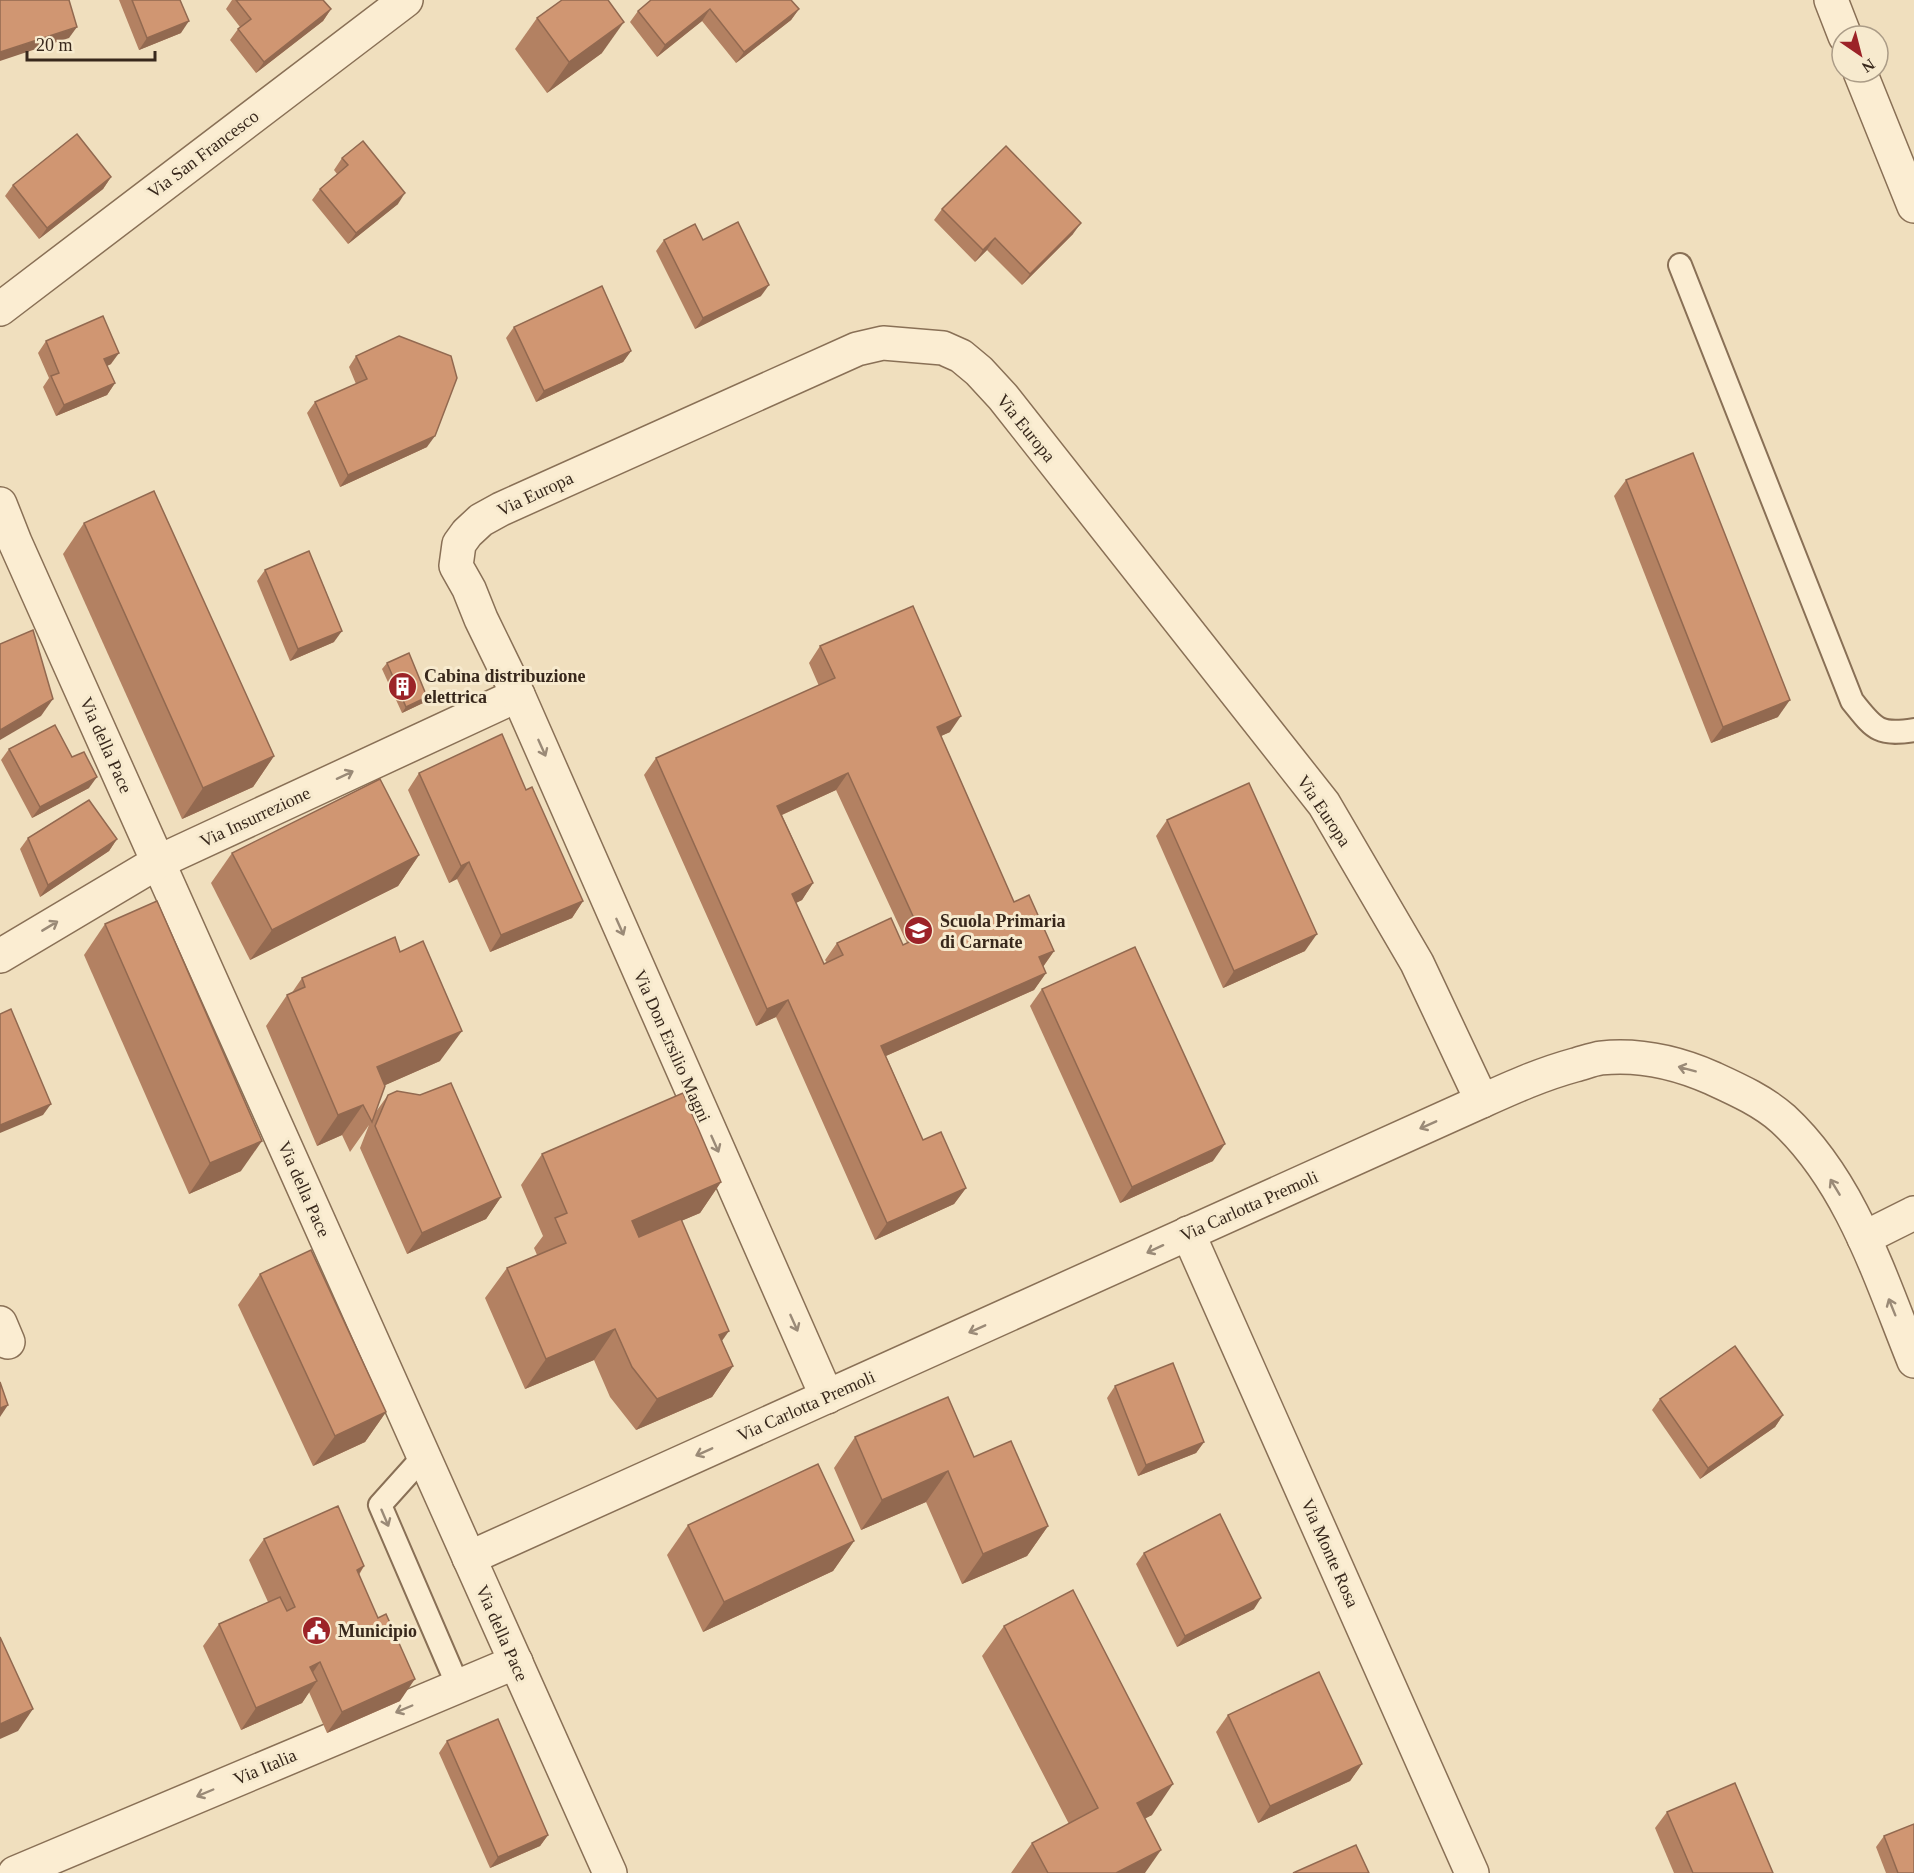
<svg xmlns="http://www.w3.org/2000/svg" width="1914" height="1873" viewBox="0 0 1914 1873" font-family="'Times New Roman',serif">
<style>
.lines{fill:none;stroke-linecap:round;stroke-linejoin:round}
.service-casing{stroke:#897056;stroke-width:26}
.minor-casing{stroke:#897056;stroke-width:36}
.service{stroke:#fbedd2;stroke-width:22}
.minor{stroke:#fbedd2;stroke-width:33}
.wall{fill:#b38162;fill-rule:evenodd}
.shaded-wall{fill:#926950}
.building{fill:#d09672;stroke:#926950;stroke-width:1.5;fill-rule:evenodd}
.oneway{stroke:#9a8a77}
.labels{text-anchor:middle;stroke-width:6;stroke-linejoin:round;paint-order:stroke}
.street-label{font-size:18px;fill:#38281c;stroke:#f7eace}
.poi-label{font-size:18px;font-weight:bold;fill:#38281c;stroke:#f7eace;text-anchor:start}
</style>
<rect width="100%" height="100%" fill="#f0dfbe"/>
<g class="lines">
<defs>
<g id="service">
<path d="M 1680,265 L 1852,701 C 1874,728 1877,736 1914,730"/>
<polyline points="424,1456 380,1505 458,1686"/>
</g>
<g id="minor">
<polyline points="1831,0 1845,36"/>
<polyline points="1860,72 1914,206"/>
<polyline points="0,309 406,0"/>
<polyline points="0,504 15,542 610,1873"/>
<polyline points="0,956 158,862 518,695"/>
<polyline points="1188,1233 1472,1873"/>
<polyline points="1864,1238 1914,1213"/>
<polyline points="0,1323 8,1342"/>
<polyline points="827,1397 518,695 481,619 469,589 456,566 459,544 467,533 481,520 501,509 857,349 883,343 943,348 961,356 979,371 1003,397 1324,804 1417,963 1482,1101"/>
<path d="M 469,1558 L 1482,1101 C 1513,1087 1542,1074 1575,1065 C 1583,1063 1593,1059 1601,1058 C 1639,1054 1678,1063 1712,1078 C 1736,1089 1763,1101 1783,1119 C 1851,1182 1880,1277 1914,1361"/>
<polyline points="15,1873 516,1662"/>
</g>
</defs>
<use href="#service" class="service-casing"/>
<use href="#minor" class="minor-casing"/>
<use href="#service" class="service"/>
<use href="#minor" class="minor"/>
</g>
<g class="wall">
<polygon points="119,0 180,0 181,33 139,50"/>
<polygon points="232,0 323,0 331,9 323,21 256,73 230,40 238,29 240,27 226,9"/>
<polygon points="799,9 791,20 736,63 702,21 657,57 630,22 638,11"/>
<polygon points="537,18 602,53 547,93 515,49"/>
<polygon points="342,158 398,204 348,244 312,200 320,189 337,174 334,170"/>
<polygon points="111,177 103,189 39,239 5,196 13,185"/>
<polygon points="942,209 1073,234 1022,285 987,250 975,262 934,220"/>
<polygon points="664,240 703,240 761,296 695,329 656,251"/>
<polygon points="514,327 631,351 623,362 536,402 506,338"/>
<polygon points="46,341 111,364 107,366 115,383 107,395 56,416 43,387 49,378 38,353"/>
<polygon points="356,356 427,447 340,487 307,413 315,402 356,384 349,367"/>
<polygon points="1626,480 1778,717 1711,743 1614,496"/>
<polygon points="84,523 274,756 253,787 182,819 63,554"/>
<polygon points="265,570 334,642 290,661 257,581"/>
<path d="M 820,646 L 950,732 L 941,736 L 1014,902 L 1054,951 L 1043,967 L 1046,973 L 1034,990 L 886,1056 L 923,1140 L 966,1188 L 954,1204 L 875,1240 L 776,1017 L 756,1026 L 644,775 L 656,758 L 819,686 L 809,663 ZM 836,790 L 907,943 L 903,945 L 837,943 L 825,960 L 827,963 L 824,964 L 796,903 L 802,900 L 813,883 L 782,815 Z"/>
<polygon points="387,663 427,697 423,703 402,713 382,669"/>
<polygon points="9,749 89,788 32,818 1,760"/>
<polygon points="419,773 526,790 583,901 572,918 490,952 457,879 449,883 408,790"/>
<polygon points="1167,820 1305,951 1223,988 1156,836"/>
<polygon points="28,838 117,839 109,851 40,897 20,849"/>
<polygon points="232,853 419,855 398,886 250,960 211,883"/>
<polygon points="105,924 241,1171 189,1194 84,955"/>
<polygon points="302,978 440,1061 385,1085 375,1113 388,1095 501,1197 486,1219 407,1254 360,1148 369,1125 350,1152 342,1135 317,1146 266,1026 287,995 291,994"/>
<polygon points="1042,989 1213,1161 1120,1203 1030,1006"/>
<polygon points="542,1154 721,1182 700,1213 681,1221 722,1341 733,1366 712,1397 636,1430 610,1397 594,1360 525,1389 485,1298 507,1268 537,1255 534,1248 543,1236 521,1185"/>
<polygon points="260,1274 386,1412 365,1442 313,1466 238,1305"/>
<polygon points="1115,1386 1204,1442 1196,1453 1138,1476 1107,1398"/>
<polygon points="1660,1399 1783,1415 1775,1427 1700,1479 1652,1410"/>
<polygon points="855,1437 974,1457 1048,1526 1027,1556 962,1584 926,1502 861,1530 834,1468"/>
<polygon points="688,1525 854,1541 833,1571 703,1632 667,1555"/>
<polygon points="264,1539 364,1566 359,1575 400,1701 327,1733 309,1692 302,1703 241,1730 203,1646 219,1624 268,1602 249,1560"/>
<polygon points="1144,1553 1254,1609 1177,1647 1136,1564"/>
<polygon points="1004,1626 1152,1815 1145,1818 1145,1873 1011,1873 1032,1843 1069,1824 982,1656"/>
<polygon points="1228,1715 1362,1764 1350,1781 1258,1823 1216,1732"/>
<polygon points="447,1741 548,1835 540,1846 490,1868 439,1753"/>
<polygon points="1667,1812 1773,1873 1674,1873 1655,1828"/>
<polygon points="1884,1836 1914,1873 1886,1873 1876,1847"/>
</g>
<g class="shaded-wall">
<polygon points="331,9 323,21 256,73 264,62"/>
<polygon points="710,9 702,21 657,57 665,45"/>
<polygon points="799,9 791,20 736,63 744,52"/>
<polygon points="189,21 181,33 139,50 147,38"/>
<polygon points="624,22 602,53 547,93 569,62"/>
<polygon points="77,27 69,38 0,61 0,52"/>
<polygon points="111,177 103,189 39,239 47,228"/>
<polygon points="405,193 398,204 348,244 356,233"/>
<polygon points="1081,223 1073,234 1022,285 1030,274"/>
<polygon points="995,238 987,250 975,262 983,250"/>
<polygon points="769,285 761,296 695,329 703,318"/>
<polygon points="631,351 623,362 536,402 544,391"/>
<polygon points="119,353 111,364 96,371 104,359"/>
<polygon points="115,383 107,395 56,416 64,405"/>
<polygon points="435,436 427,447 340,487 348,475"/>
<polygon points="342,631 334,642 290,661 298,649"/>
<polygon points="427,697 423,703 402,713 406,707"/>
<polygon points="53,699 41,716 0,740 0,730"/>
<polygon points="1790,700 1778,717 1711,743 1723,727"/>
<polygon points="961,716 950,732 925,743 937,727"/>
<polygon points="274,756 253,787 182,819 203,788"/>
<polygon points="848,773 836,790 766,822 777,806"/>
<polygon points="97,777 89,788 32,818 40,807"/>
<polygon points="117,839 109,851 40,897 48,885"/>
<polygon points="419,855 398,886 250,960 272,930"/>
<polygon points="469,862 457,879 449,883 461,866"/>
<polygon points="813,883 802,900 781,910 792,894"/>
<polygon points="583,901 572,918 490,952 501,935"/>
<polygon points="1317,934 1305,951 1223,988 1234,971"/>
<polygon points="1054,951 1042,968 1039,957"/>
<polygon points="1046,973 1034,990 870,1063 881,1046"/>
<polygon points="788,1000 776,1017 756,1026 767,1009"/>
<polygon points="462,1031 440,1061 356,1098 377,1067"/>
<polygon points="51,1104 43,1115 0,1133 0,1125"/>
<polygon points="363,1105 342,1135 317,1146 338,1115"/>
<polygon points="262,1141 241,1171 189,1194 210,1163"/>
<polygon points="1225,1144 1213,1161 1120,1203 1132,1187"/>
<polygon points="721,1182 700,1213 610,1251 632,1221"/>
<polygon points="966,1188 954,1204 875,1240 887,1223"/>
<polygon points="501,1197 486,1219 407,1254 422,1233"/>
<polygon points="615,1329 594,1360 525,1389 546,1359"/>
<polygon points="729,1331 707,1362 719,1335"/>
<polygon points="733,1366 712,1397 636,1430 657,1399"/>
<polygon points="8,1405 0,1417 0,1408"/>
<polygon points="386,1412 365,1442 313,1466 335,1436"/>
<polygon points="1783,1415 1775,1427 1700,1479 1708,1468"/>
<polygon points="1204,1442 1196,1453 1138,1476 1146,1465"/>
<polygon points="948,1471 926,1502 861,1530 882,1500"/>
<polygon points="1048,1526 1027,1556 962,1584 983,1554"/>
<polygon points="854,1541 833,1571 703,1632 724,1602"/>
<polygon points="364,1566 349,1588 357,1570"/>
<polygon points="1261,1598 1254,1609 1177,1647 1185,1636"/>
<polygon points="320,1662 305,1684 310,1667"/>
<polygon points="415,1679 400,1701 327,1733 342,1712"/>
<polygon points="317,1681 302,1703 241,1730 256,1708"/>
<polygon points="33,1709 18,1731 0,1739 0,1724"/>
<polygon points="1362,1764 1350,1781 1258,1823 1270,1806"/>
<polygon points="1173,1784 1152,1815 1116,1834 1137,1803"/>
<polygon points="548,1835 540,1846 490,1868 498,1857"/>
<polygon points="1161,1850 1145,1873 1116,1873"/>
</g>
<g class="building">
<polygon points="0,0 69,0 77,27 0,52"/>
<polygon points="132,0 180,0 189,21 147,38"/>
<polygon points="236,0 323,0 331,9 264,62 238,29 251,19"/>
<polygon points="562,0 608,0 624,22 569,62 537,18"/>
<polygon points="651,0 791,0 799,9 744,52 710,9 665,45 638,11"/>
<polygon points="77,134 111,177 47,228 13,185"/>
<polygon points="363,141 405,193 356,233 320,189 348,165 342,158"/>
<polygon points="1006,146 1081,223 1030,274 995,238 983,250 942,209"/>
<polygon points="738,222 769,285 703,318 664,240 695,224 703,240"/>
<polygon points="602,286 631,351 544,391 514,327"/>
<polygon points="103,316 119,353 104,359 115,383 64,405 51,376 59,373 46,341"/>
<polygon points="399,336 451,356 457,378 435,436 348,475 315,402 367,379 356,356"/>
<polygon points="1693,453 1790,700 1723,727 1626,480"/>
<polygon points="154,491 274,756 203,788 84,523"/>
<polygon points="309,551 342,631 298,649 265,570"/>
<path d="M 913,606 L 961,716 L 937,727 L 1014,902 L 1029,895 L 1054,951 L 1039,957 L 1046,973 L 881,1046 L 923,1140 L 941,1132 L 966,1188 L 887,1223 L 788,1000 L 767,1009 L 656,758 L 835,678 L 820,646 ZM 848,773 L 922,936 L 903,945 L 891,918 L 837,943 L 843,955 L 824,964 L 792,894 L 813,883 L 777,806 Z"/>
<polygon points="33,630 53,699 0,730 0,644"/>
<polygon points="409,653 427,697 406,707 387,663"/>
<polygon points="55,725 72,757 84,752 97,777 40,807 9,749"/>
<polygon points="502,734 526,790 532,787 583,901 501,935 469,862 461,866 419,773"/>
<polygon points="380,779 419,855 272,930 232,853"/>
<polygon points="1249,783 1317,934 1234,971 1167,820"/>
<polygon points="89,800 117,839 48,885 28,838"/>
<polygon points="157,901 262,1141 210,1163 105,924"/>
<polygon points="395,937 400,952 423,941 462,1031 377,1067 385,1086 372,1122 363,1105 338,1115 287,995 305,987 302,978"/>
<polygon points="1135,947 1225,1144 1132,1187 1042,989"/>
<polygon points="11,1009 51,1104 0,1125 0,1014"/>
<polygon points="451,1083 501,1197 422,1233 375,1126 388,1095 397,1091 420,1095"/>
<polygon points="683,1093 721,1182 632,1221 639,1237 681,1219 729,1331 719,1335 733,1366 657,1399 632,1367 615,1329 546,1359 507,1268 566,1243 555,1218 567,1213 542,1154"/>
<polygon points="311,1250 386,1412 335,1436 260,1274"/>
<polygon points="1735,1346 1783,1415 1708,1468 1660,1399"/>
<polygon points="1173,1363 1204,1442 1146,1465 1115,1386"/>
<polygon points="0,1382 8,1405 0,1408"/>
<polygon points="948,1397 974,1457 1011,1441 1048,1526 983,1554 948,1471 882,1500 855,1437"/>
<polygon points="818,1464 854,1541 724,1602 688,1525"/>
<polygon points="338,1506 364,1566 357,1570 378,1618 386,1614 415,1679 342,1712 320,1662 310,1667 317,1681 256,1708 219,1624 280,1597 287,1611 295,1607 264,1539"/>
<polygon points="1220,1514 1261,1598 1185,1636 1144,1553"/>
<polygon points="1073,1590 1173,1784 1137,1803 1161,1850 1116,1873 1048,1873 1032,1843 1098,1808 1004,1626"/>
<polygon points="0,1637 33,1709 0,1724"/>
<polygon points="1319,1672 1362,1764 1270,1806 1228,1715"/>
<polygon points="498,1719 548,1835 498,1857 447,1741"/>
<polygon points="1735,1783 1773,1873 1693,1873 1667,1812"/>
<polygon points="1914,1824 1914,1873 1898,1873 1884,1836"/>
<polygon points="1356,1845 1369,1873 1293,1873"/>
</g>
<defs><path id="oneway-shaft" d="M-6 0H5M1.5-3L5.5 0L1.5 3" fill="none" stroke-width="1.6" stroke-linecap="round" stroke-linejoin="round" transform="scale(1.5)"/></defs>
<g class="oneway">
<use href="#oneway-shaft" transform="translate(542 748) rotate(66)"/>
<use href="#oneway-shaft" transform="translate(345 775) rotate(-25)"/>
<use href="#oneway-shaft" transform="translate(50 926) rotate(-31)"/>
<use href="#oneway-shaft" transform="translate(620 927) rotate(66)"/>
<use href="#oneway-shaft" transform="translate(1687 1069) rotate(-165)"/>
<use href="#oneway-shaft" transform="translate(1428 1125) rotate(156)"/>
<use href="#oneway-shaft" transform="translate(715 1144) rotate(66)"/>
<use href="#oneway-shaft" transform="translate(1835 1187) rotate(-121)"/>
<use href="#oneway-shaft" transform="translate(1155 1249) rotate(155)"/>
<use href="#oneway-shaft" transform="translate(1892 1307) rotate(-112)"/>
<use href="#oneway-shaft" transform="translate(794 1323) rotate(66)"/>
<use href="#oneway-shaft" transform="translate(977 1329) rotate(156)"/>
<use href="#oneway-shaft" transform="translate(704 1452) rotate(156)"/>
<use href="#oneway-shaft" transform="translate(385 1518) rotate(67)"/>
<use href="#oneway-shaft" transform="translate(404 1709) rotate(157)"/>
<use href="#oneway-shaft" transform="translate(205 1793) rotate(157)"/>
</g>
<defs>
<symbol id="building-disc" viewBox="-11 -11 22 22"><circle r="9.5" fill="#9c2328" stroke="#f7eace"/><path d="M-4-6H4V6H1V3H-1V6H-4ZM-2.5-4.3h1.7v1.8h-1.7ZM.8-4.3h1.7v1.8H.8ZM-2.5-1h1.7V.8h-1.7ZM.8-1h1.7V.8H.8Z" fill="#fff"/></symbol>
<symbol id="school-disc" viewBox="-11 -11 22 22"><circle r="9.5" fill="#9c2328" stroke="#f7eace"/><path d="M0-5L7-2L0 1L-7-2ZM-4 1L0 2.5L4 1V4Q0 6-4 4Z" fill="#fff"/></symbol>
<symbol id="civic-disc" viewBox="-11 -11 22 22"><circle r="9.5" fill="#9c2328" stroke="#f7eace"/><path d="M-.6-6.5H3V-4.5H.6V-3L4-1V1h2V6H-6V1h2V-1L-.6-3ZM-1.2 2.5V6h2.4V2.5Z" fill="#fff"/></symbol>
</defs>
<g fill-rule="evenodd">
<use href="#building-disc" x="386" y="670" width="33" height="33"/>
<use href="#school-disc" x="902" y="914" width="33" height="33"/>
<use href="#civic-disc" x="300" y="1614" width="33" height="33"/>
</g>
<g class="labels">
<g class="street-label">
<text transform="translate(203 154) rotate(-37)" y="6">Via San Francesco</text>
<text transform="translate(1026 428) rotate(51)" y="6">Via Europa</text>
<text transform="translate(535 494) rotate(-25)" y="6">Via Europa</text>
<text transform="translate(106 745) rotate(66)" y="6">Via della Pace</text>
<text transform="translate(1324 811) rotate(56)" y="6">Via Europa</text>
<text transform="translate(255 817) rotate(-25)" y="6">Via Insurrezione</text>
<text transform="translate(672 1046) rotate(66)" y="6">Via Don Ersilio Magni</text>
<text transform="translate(304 1189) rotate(66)" y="6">Via della Pace</text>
<text transform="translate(1249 1206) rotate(-24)" y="6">Via Carlotta Premoli</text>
<text transform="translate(806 1406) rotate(-24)" y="6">Via Carlotta Premoli</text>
<text transform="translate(1330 1553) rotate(66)" y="6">Via Monte Rosa</text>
<text transform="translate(502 1633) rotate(66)" y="6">Via della Pace</text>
<text transform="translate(265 1767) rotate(-23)" y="6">Via Italia</text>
</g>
<g class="poi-label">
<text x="424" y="682">Cabina distribuzione<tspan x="424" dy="21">elettrica</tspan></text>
<text x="940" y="927">Scuola Primaria<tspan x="940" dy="21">di Carnate</tspan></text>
<text x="338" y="1637">Municipio</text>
</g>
</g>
<g transform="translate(1860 54) rotate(145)"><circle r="28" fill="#f7eace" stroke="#ab9c87" stroke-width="1.5"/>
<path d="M0-4.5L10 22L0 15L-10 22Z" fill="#9c2328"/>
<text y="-9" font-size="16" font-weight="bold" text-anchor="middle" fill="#38281c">N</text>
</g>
<path d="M27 51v9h128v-9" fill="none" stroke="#38281c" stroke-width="3"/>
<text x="36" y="51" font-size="18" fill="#38281c" stroke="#f7eace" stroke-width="4.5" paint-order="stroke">20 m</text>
</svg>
